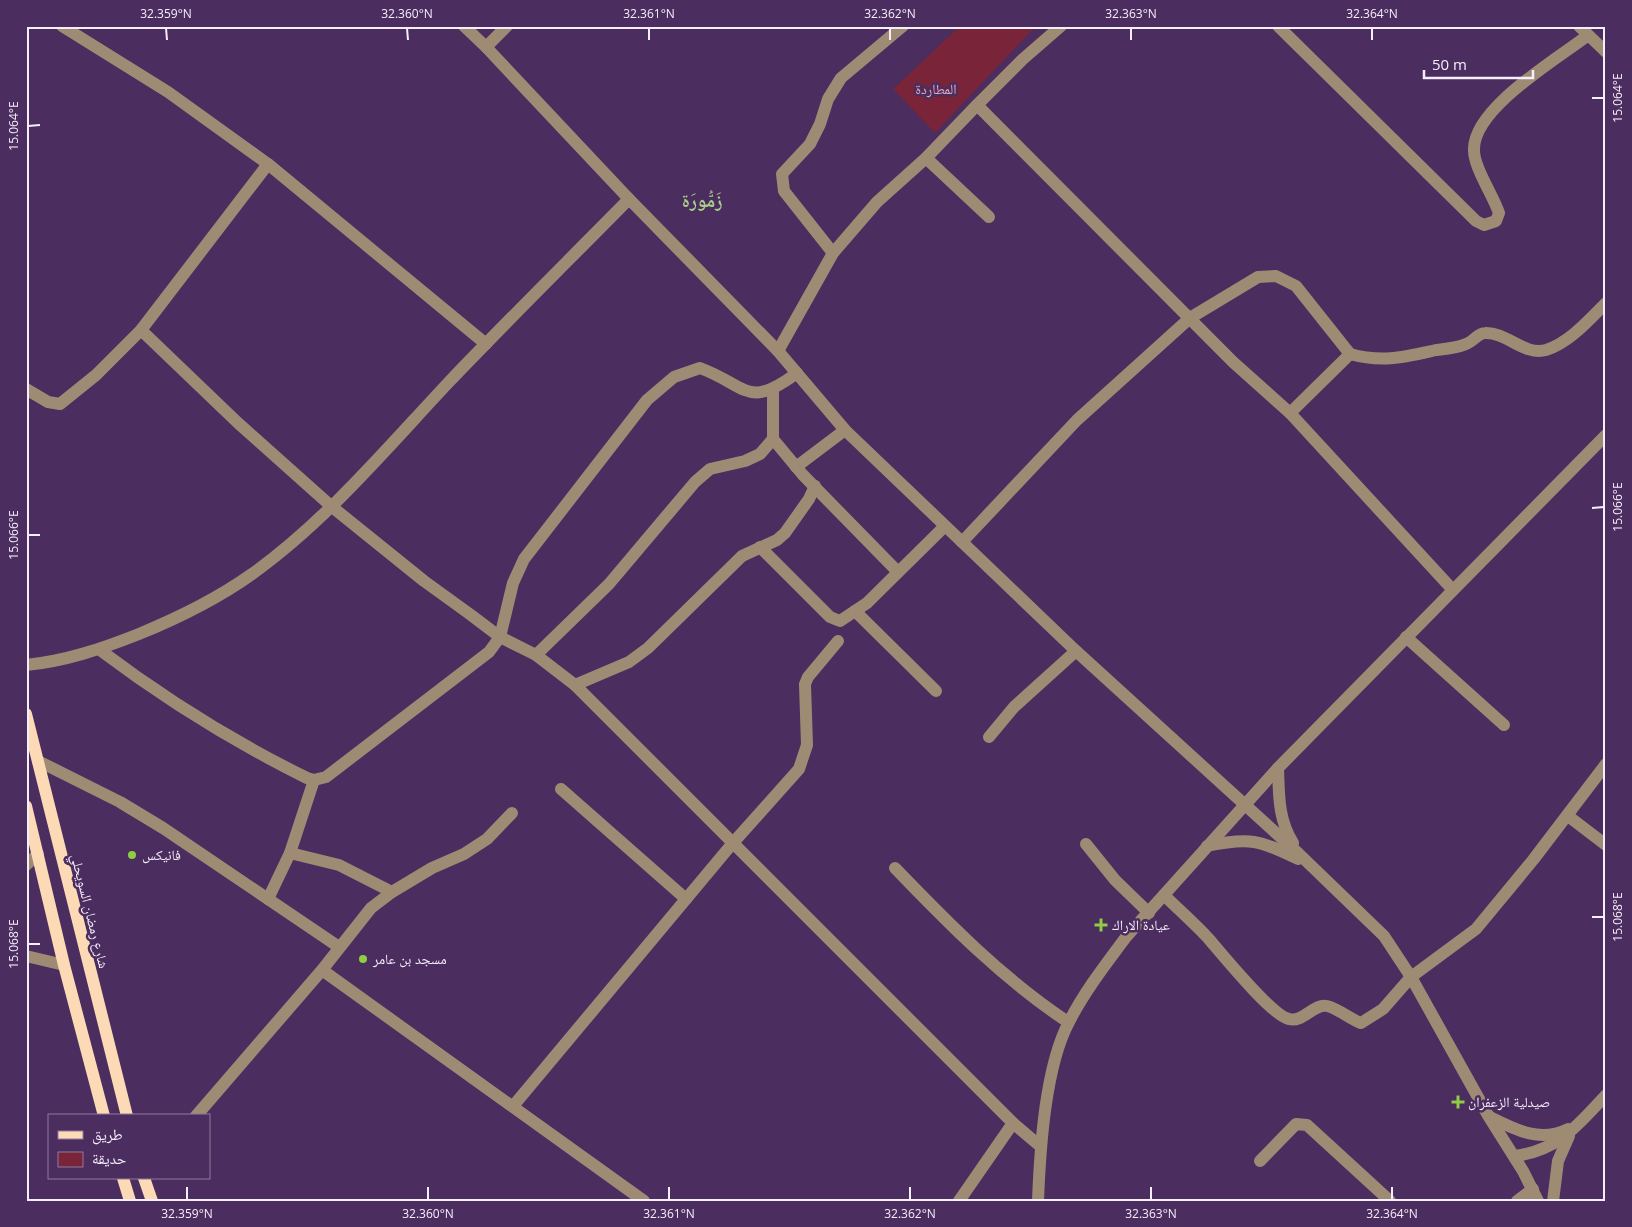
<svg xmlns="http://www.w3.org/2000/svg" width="1632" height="1227" viewBox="0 0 1632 1227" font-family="'Open Sans','Noto Naskh Arabic',sans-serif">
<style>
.green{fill:#792438}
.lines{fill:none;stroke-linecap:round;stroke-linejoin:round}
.minor{stroke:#9f8b74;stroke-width:12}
.major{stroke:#fbdab5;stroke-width:12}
.ticks{fill:none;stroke:#f5eefb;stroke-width:2}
.poi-dot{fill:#8fcd42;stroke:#4b2d5f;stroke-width:2}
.labels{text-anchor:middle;stroke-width:5;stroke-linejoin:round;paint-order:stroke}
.park-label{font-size:14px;fill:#ecaab3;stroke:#4b2d5f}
.poi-label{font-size:14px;fill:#f5eefb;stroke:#4b2d5f;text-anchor:start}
.street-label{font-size:14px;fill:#f5eefb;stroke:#4b2d5f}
.district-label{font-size:19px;font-weight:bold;fill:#aacd88;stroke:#4b2d5f}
.neatline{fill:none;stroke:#f5eefb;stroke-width:2}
.ticks-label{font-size:12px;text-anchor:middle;fill:#f5eefb}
</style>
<rect width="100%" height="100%" fill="#4b2d5f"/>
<polygon class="green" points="960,26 1036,26 935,133 893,89"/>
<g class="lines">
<g class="minor">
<polyline points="62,26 168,92 268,164 486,344"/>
<polyline points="464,26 486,47 629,199 778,351 845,430 1076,651 1299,854 1384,936 1411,977 1489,1117 1523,1171 1538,1201"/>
<path d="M 1278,26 L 1476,221 L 1484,225 L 1496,221 L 1499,213 C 1493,195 1473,166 1474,149 C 1474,108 1557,59 1587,36"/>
<polyline points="1579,26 1606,52"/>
<polyline points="486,47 507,26"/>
<polyline points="977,105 1023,59 1061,26"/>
<polyline points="926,158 989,217"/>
<polyline points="833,253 784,191 782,174 810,144 820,124 828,99 841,78 903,26"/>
<polyline points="141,330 238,423 331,506 424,581 471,615 500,637 536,655 575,685 1013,1123 1040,1146"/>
<polyline points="778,351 833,253 877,202 926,158 977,105 1233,362 1290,413 1452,589"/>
<polyline points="26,389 48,402 60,404 96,375 141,330 268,164"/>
<polyline points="773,390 773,439 803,475 898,572"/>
<path d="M 1290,413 L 1350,354 C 1383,363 1404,357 1436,350 C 1446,349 1457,348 1466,344 C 1473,342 1478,333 1485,333 C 1507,332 1524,356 1546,350 C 1569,343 1589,320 1606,303"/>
<polyline points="796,467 845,430"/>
<polyline points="962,542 1077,420 1190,318 1258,277 1276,276 1296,286 1350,354"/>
<polyline points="760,547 830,617 840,621 867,603 945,526"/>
<polyline points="855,611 936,691"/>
<polyline points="1406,637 1504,725"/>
<path d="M 100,650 C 165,699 234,742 307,778 L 314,780 L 326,777 L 489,652 L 500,637 L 513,583 L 524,559 L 647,400 L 674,377 L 700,368 C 748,386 747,410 797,373"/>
<polyline points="536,655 609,584 695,482 710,469 745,461 760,454 773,439"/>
<path d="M 26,665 C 66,661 101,649 139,634 C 178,618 217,599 252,574 C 326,521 386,449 448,383 C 507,321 568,261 629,199"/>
<polyline points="575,685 629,662 648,648 742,556 777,540 785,533 809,499 815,486"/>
<polyline points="989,737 1014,707 1076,651"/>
<polyline points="38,761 120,802 163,828 339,947"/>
<path d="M 1278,768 C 1279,795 1278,819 1293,843"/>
<polyline points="561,789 686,899"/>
<polyline points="1568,816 1606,845"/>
<polyline points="1086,844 1115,880 1149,913"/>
<path d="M 1207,846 C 1249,837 1260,840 1298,859"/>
<polyline points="290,853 339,865 392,892"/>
<polyline points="26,865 38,854"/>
<path d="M 895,868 C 949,924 1003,979 1068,1022"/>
<path d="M 1164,895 C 1179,910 1194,923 1208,938 C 1221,953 1272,1016 1289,1019 C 1303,1023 1314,1003 1327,1006 C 1339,1009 1350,1019 1361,1023 L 1383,1009 L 1411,977 L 1476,929 L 1533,860 L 1606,764"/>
<polyline points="268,899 290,853 314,780"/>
<polyline points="26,956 64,965"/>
<polyline points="322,970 644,1201"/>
<polyline points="514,1105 732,844 799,769 807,745 805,684 808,677 838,641"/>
<polyline points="196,1116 322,970 371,908 392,892 432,868 464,854 487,839 512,813"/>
<path d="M 1490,1117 C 1516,1130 1540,1143 1568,1129"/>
<path d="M 1515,1156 C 1559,1150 1577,1126 1606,1095"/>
<polyline points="1260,1161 1296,1124 1307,1125 1390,1201"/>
<polyline points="959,1201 1013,1123"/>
<path d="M 1038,1201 C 1040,1149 1045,1067 1069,1022 C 1084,992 1106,964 1126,937 L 1278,768 L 1606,435"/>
<polyline points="1517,1201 1533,1189"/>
<polyline points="1553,1201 1558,1161 1569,1136"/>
</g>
<g class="major">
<polyline points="26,714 127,1116"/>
<polyline points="26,806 64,965 104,1116"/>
<polyline points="123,1178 130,1201"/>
<polyline points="144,1178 152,1201"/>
</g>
</g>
<path class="ticks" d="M 166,28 L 167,40M 407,28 L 408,40M 649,28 L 649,40M 890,28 L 890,40M 1131,28 L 1131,40M 1372,28 L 1372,40M 1592,98 L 1604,98M 28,126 L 40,125M 1592,508 L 1604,507M 28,535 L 40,535M 1592,917 L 1604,917M 28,944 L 40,944M 187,1187 L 187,1200M 428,1187 L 428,1200M 669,1187 L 669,1200M 910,1187 L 910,1200M 1151,1187 L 1151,1200M 1392,1187 L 1392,1200"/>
<g class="poi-dot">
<circle cx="132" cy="855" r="5"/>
<path d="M1098.5 917.5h5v5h5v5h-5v5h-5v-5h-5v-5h5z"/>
<circle cx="363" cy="959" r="5"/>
<path d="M1455.5 1094.5h5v5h5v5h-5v5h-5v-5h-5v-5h5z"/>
</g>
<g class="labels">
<g class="park-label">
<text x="936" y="94">المطاردة</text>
</g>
<g class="poi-label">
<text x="142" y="860">فانيكس</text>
<text x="1112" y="930">عيادة الاراك</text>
<text x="373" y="964">مسجد بن عامر</text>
<text x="1468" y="1107">صيدلية الزعفران</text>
</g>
<g class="street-label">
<text transform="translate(90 911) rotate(76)" y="5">شارع رمضان السويحلي</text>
</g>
<g class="district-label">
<text x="702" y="207">زَمُّورَة</text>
</g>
</g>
<rect width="1632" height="1227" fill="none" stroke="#4b2d5f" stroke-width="55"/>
<rect x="48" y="1114" width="162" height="65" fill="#4b2d5f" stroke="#8f7a9d"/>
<rect x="58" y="1131" width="25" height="8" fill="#fbdab5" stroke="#8f7a9d"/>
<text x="92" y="1140" font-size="15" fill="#f5eefb">طريق</text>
<rect x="58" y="1152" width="25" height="15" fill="#792438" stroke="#8f7a9d"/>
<text x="92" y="1164" font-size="15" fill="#f5eefb">حديقة</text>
<path d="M1424 70v8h109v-8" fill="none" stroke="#f5eefb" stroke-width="2.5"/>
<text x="1432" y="70" font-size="15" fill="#f5eefb" stroke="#4b2d5f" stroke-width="4" paint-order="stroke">50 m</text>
<rect x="28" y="28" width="1576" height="1172" class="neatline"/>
<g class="ticks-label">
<text x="166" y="18">32.359°N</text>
<text x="407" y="18">32.360°N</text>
<text x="649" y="18">32.361°N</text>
<text x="890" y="18">32.362°N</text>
<text x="1131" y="18">32.363°N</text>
<text x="1372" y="18">32.364°N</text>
<text transform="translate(1618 98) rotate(-90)" y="4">15.064°E</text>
<text transform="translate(14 126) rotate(-90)" y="4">15.064°E</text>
<text transform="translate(1618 507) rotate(-90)" y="4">15.066°E</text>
<text transform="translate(14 535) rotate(-90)" y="4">15.066°E</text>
<text transform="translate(1618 917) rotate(-90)" y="4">15.068°E</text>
<text transform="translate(14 944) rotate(-90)" y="4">15.068°E</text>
<text x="187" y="1218">32.359°N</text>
<text x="428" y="1218">32.360°N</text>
<text x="669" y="1218">32.361°N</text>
<text x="910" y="1218">32.362°N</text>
<text x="1151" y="1218">32.363°N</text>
<text x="1392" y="1218">32.364°N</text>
</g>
</svg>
